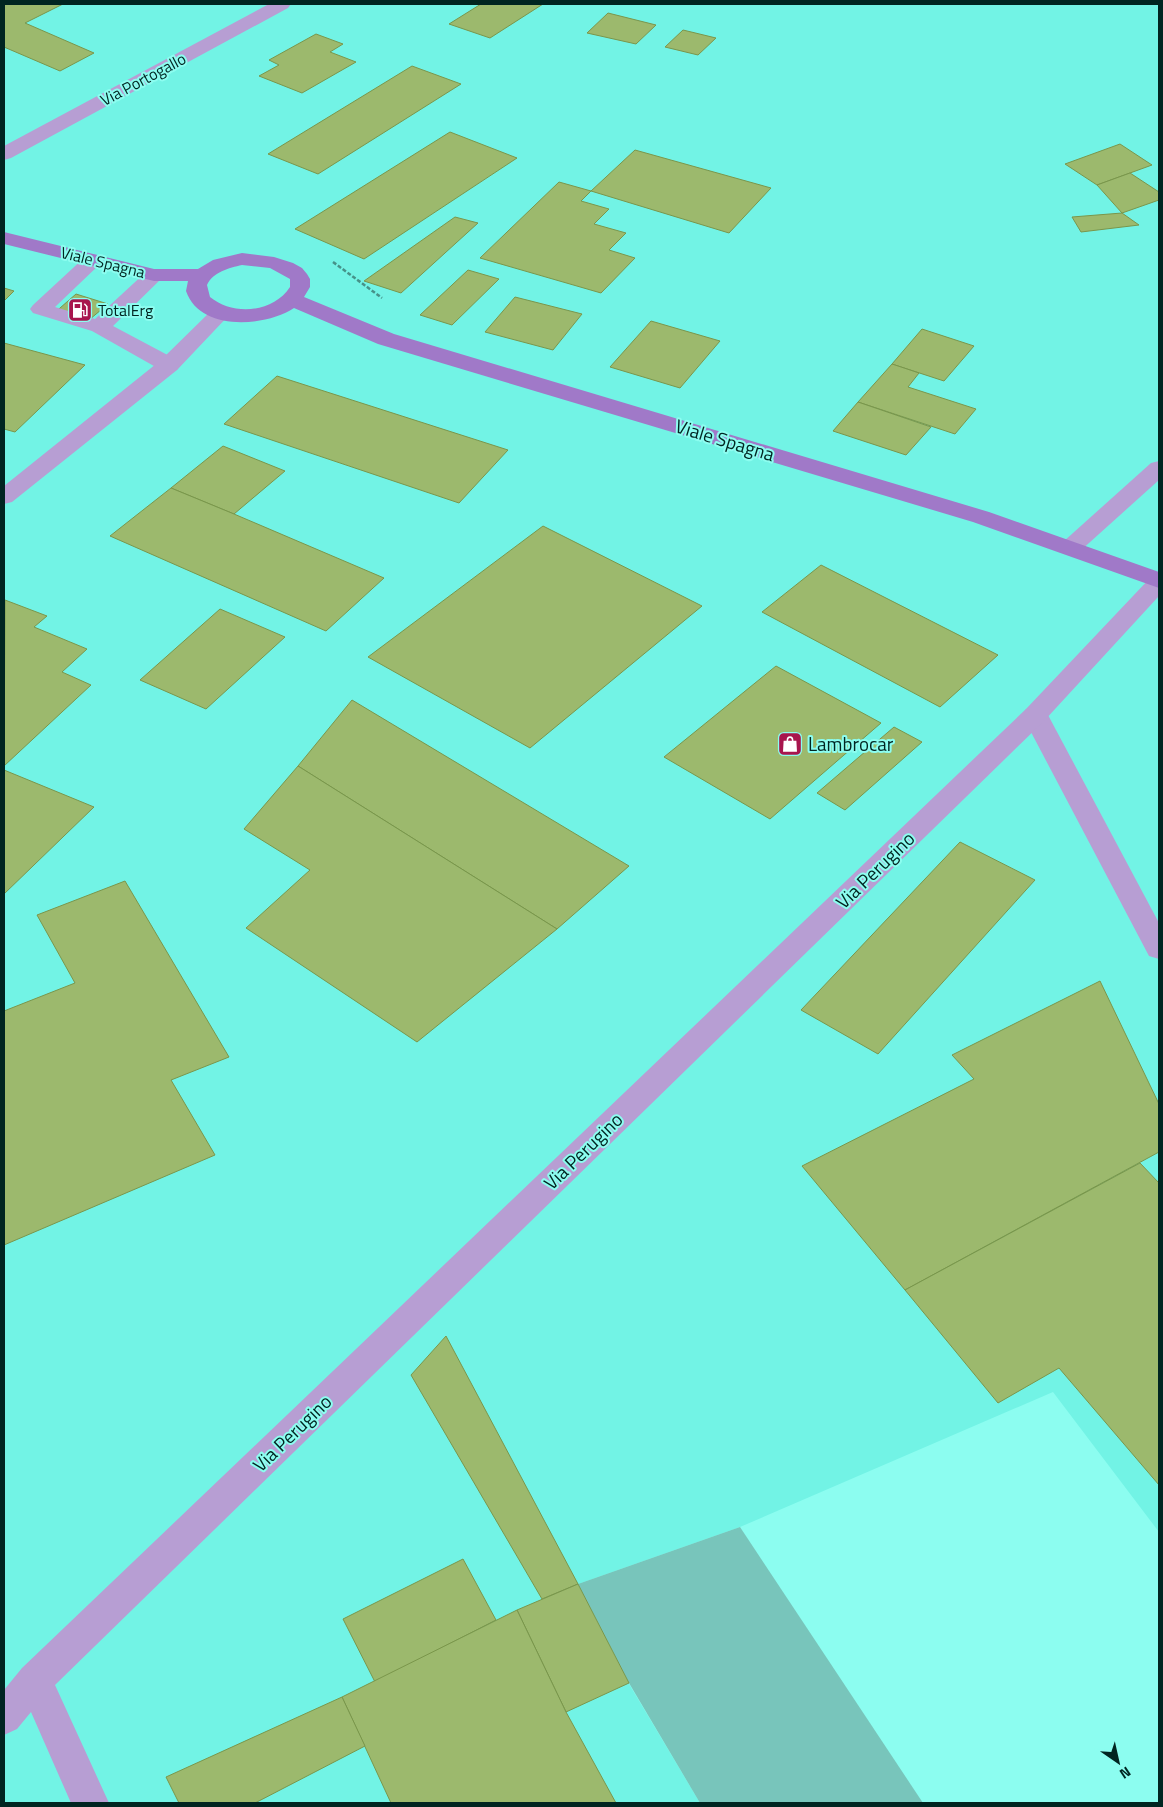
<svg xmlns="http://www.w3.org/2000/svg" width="1163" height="1807" viewBox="0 0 1163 1807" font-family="'Titillium Web',sans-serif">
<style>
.built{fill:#72f3e5}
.green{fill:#78c5bb}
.building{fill:#9cb96d;stroke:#7a964b}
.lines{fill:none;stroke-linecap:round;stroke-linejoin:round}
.path{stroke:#469289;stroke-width:2.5;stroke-dasharray:4 2;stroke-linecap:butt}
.lane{fill:#b79ed3;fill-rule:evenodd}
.street{fill:#b79ed3;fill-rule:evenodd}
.secondary{fill:#a079c8;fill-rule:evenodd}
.labels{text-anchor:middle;stroke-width:4;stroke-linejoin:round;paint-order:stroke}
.far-street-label{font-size:16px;fill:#002521;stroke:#8cfdf0}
.far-poi-label{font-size:16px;fill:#002521;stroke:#8cfdf0;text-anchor:start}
.street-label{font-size:19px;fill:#002521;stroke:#8cfdf0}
.poi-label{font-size:19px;fill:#002521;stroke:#8cfdf0;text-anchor:start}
</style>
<rect width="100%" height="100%" fill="#8cfdf0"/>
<polygon class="built" points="4,4 1159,4 1159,1532 1053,1392 740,1527 578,1584 629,1684 700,1803 4,1803"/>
<polygon class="green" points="740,1527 923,1803 700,1803 629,1683 578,1584"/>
<g class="building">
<polygon points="4,4 63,4 25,23 94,53 60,71 4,47"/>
<polygon points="481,4 543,4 490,38 449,24"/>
<polygon points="608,13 656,25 636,44 587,33"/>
<polygon points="683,30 716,38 698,55 665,47"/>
<polygon points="316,34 343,44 330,52 356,62 302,93 259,76 279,65 269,60"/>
<polygon points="412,66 461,84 318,174 268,154"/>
<polygon points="450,132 517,158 364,259 295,229"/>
<polygon points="1120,144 1152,165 1097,185 1065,164"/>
<polygon points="635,150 771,188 729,233 591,191"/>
<polygon points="1130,173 1159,192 1159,200 1122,213 1097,185"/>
<polygon points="559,182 591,191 581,201 609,209 594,224 626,233 609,250 635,258 601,293 480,258"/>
<polygon points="1122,213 1139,225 1081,232 1072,217"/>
<polygon points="455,217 478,223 401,293 364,281"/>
<polygon points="468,270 499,279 452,325 420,315"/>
<polygon points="4,288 14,291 4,301"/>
<polygon points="76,294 108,304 83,325 52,315"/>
<polygon points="515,297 582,314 553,350 485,332"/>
<polygon points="651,321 720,341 680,388 610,367"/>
<polygon points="922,329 974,346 944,381 892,364"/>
<polygon points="4,343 85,365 15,432 4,429"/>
<polygon points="892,364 919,373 908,387 976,409 955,434 858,402"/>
<polygon points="277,376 508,450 459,503 224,424"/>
<polygon points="858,402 931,427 906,455 833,431"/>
<polygon points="223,446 285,471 234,514 171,488"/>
<polygon points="171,488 234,514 384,578 326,631 110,536"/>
<polygon points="543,526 702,606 530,748 368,657"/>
<polygon points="821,565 998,655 940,707 762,612"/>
<polygon points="5,600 47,616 34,627 87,649 62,672 91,685 4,766"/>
<polygon points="220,609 285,637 206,709 140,680"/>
<polygon points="776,666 881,723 770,819 664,757"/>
<polygon points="352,700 629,866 557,929 298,766"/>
<polygon points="894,727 922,742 845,810 817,793"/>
<polygon points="298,766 557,929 417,1042 246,928 310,870 244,829"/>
<polygon points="4,770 94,807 4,894"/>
<polygon points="960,842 1035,880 878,1054 801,1010"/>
<polygon points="125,881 229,1057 171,1080 215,1155 4,1245 4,1011 75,983 37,915"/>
<polygon points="1100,981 1159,1104 1159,1152 905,1290 802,1166 974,1079 952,1055"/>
<polygon points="1140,1163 1159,1183 1159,1485 1059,1368 998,1403 905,1290"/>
<polygon points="446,1336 578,1584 542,1599 411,1375"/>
<polygon points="463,1559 496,1620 375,1682 343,1619"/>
<polygon points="578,1584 629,1683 566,1712 517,1610"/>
<polygon points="517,1610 566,1712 616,1803 391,1803 342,1697"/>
<polygon points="342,1697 365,1746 255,1803 179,1803 166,1777"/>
</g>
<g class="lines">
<polyline class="path" points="333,262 382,298"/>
<g class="lane">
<polygon points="93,254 100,256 103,260 100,264 55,307 95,319 147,271 154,269 161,271 164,275 161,279 113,326 177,360 180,365 177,370 169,371 161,370 92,331 33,313 30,309 33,305 86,256"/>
<polygon points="1035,706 1044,709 1048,715 1159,923 1159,959 1149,956 1022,715 1026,709"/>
</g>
<g class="street">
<polygon points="269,4 291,4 288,8 11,158 4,160 4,146"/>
<polygon points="220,307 227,309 231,313 177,370 12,502 4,504 4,486 161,360 213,309"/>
<polygon points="1159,461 1159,480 1079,552 1071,554 1063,552 1059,547 1063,542 1151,463"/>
<polygon points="1159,574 1159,596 1044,721 55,1685 109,1803 71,1803 31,1712 17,1729 4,1735 4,1690 22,1668 1026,709 1151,577"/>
</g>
<path class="secondary" d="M 4,232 L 154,269 L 198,269 L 213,260 L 242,253 L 274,257 L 293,263 L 302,268 L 307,274 L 310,279 L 310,287 L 304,297 L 394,334 L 989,512 L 1159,572 L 1159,588 L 973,522 L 378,344 L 294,308 C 265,327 200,332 186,291 L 188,281 L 154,281 L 4,244 ZM 242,265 L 270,268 L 290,279 L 290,287 C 273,313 233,316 210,297 L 207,285 C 213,272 229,268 242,265 Z"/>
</g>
<defs>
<symbol id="fuel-square" viewBox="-11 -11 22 22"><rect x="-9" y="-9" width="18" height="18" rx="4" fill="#a8154d" stroke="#8cfdf0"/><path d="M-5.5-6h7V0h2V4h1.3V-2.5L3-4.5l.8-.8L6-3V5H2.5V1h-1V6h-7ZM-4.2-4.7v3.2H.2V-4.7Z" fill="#fff"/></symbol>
<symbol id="shop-square" viewBox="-11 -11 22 22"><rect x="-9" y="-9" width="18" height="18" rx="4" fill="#a8154d" stroke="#8cfdf0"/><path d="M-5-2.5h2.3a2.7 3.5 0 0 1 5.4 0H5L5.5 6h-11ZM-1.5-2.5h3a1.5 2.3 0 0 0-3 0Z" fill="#fff"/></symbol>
</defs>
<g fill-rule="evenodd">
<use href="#fuel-square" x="66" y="296" width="28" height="28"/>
<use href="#shop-square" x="776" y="730" width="28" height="28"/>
</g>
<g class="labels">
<g class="far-street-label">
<text transform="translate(143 79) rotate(-28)" y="6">Via Portogallo</text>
<text transform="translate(103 262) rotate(14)" y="6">Viale Spagna</text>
</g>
<g class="far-poi-label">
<text x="98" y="316">TotalErg</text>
</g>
<g class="street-label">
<text transform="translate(725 440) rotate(17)" y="7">Viale Spagna</text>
<text transform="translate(875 870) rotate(-44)" y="7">Via Perugino</text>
<text transform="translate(583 1151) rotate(-44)" y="7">Via Perugino</text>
<text transform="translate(292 1433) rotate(-44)" y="7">Via Perugino</text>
</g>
<g class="poi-label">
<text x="808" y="751">Lambrocar</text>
</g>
</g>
<rect width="1163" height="1807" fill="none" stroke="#002521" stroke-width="10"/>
<g transform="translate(1118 1762) rotate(146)" stroke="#8cfdf0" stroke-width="4" paint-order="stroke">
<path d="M0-4L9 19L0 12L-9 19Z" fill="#002521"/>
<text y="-8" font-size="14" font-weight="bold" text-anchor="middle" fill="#002521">N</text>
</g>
</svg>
